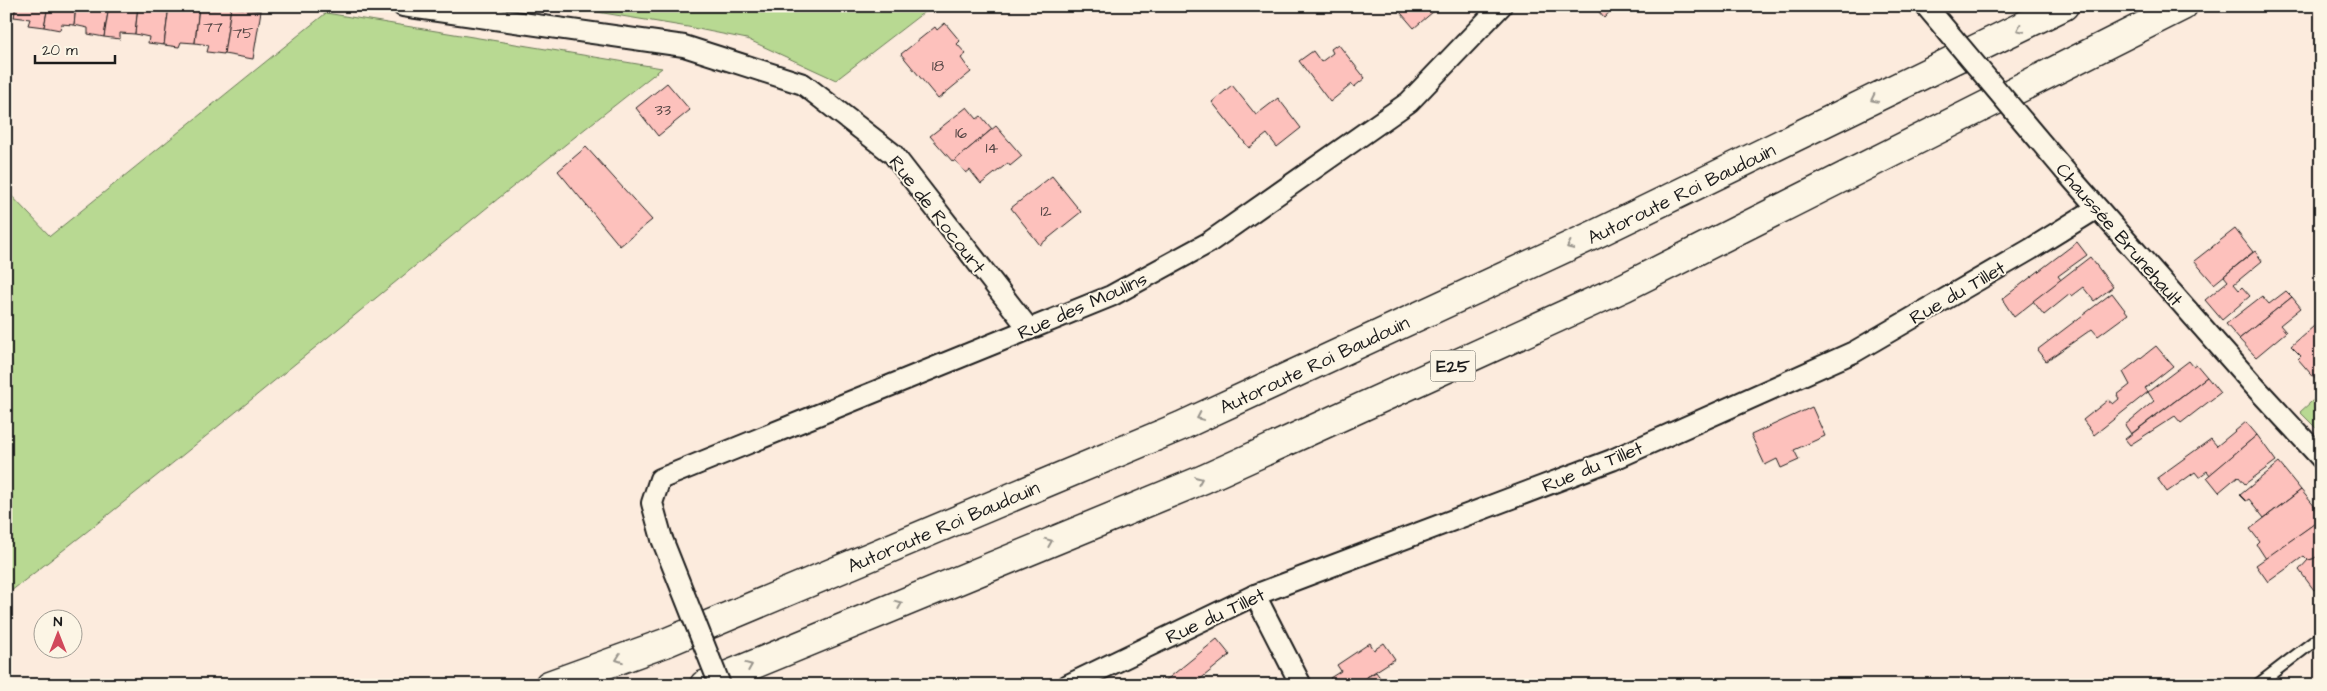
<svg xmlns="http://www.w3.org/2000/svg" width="2327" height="691" viewBox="0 0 2327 691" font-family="'Architects Daughter',sans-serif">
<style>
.green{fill:#b8d992;stroke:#6a7a57}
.building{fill:#fdc1bc;stroke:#1c1c1c}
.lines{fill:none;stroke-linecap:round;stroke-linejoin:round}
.lane-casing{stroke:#1c1c1c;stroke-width:14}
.street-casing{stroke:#1c1c1c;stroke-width:24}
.highway-casing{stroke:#1c1c1c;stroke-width:31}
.lane{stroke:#fcf5e5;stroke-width:10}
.street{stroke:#fcf5e5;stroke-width:20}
.highway{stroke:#fcf5e5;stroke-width:28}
.street-bridge-casing{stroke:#1c1c1c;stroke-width:24;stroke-linecap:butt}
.street-bridge{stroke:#fcf5e5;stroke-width:20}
.oneway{stroke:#97938b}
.labels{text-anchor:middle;stroke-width:4;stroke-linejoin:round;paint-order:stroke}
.number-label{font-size:16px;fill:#544544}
.shield{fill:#fcf5e5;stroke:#5f5d58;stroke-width:1}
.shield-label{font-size:18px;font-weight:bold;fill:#1c1c1c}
.street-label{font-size:19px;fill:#1c1c1c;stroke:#fcf5e5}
</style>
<rect width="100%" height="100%" fill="#fcebdd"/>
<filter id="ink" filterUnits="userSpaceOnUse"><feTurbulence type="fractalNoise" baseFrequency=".02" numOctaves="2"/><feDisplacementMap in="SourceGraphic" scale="10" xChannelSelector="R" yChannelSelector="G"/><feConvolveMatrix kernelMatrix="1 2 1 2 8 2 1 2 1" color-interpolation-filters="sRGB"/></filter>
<g filter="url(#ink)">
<g class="green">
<polygon points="561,6 932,6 836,80 747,39 688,27"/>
<path d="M 326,13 L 662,68 C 441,241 228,423 6,595 L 6,190 L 50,236 Z"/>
<polygon points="2321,393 2321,433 2300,412"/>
</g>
<g class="building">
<polygon points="6,6 16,6 14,17 6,16"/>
<polygon points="16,6 48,6 44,27 28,25 30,19 14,17"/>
<polygon points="48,6 76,6 74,25 61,24 60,30 44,27"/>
<polygon points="76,6 109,6 104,37 88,34 88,28 74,25"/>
<polygon points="109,6 138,6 135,34 120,33 120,39 104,37"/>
<polygon points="138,6 169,6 164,45 148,43 149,37 135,34"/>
<polygon points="169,6 199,7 195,43 181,42 179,47 164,45"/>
<polygon points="216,6 231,7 224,54 207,52 209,45 195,43 199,7 215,9"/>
<polygon points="1395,6 1440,6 1414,28"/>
<polygon points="1594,6 1615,6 1604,18"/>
<polygon points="231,7 261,11 253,59 224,54"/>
<polygon points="945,23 960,41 957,44 966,54 961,58 971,72 938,99 901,54 935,27 937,30"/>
<polygon points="1338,44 1365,78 1354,87 1352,84 1330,102 1299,61 1313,51 1321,62 1333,53 1331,49"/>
<polygon points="667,83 690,110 658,136 636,108"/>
<polygon points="1232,85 1256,115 1278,98 1301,128 1277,147 1267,134 1249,148 1212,102"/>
<polygon points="967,107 977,119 981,116 992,129 953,162 930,136"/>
<polygon points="996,126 1022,156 1010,166 1008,163 981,184 970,170 966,173 955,160"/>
<polygon points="586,147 652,220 620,246 558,171"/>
<polygon points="1052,176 1081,212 1040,245 1011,208"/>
<polygon points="2235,229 2253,252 2214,284 2194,261"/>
<polygon points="2077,242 2087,255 2058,276 2061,280 2014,317 2002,299"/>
<polygon points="2255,251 2262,261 2234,284 2239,290 2242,287 2250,296 2222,320 2205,300 2228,281 2224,276"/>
<polygon points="2090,257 2113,287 2094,301 2083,287 2071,296 2070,294 2044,315 2033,301"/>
<polygon points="2286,291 2292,297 2239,339 2226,324 2262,296 2269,304"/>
<polygon points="2112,293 2128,314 2098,336 2092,329 2046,361 2037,350"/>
<polygon points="2292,297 2301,308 2280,325 2286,332 2256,357 2239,339"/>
<polygon points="2321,320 2321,377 2317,381 2298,359 2301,356 2291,346"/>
<polygon points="2156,346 2173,366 2145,388 2148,392 2094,435 2083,420 2108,400 2113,404 2119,399 2117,395 2130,385 2123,372"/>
<polygon points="2189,361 2193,366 2196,364 2207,377 2131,434 2125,425 2154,401 2148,392"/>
<polygon points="2207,377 2220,393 2181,423 2175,416 2130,445 2125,439"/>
<polygon points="1812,407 1825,436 1794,450 1799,460 1781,468 1777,459 1765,465 1751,435"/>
<polygon points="2246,422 2257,435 2210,475 2207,471 2199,477 2195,472 2167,492 2157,478 2211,439 2217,446"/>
<polygon points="2257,435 2276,461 2245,484 2238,476 2219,492 2207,477"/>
<polygon points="2279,463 2301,490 2264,518 2249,499 2246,501 2240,495"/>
<polygon points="2301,490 2321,514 2321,519 2266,559 2257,545 2260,542 2250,529"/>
<polygon points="2321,519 2321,554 2313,559 2308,560 2304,556 2268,582 2256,565"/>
<polygon points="2321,554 2321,585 2314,590 2299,570 2308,560 2313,559"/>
<polygon points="1217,639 1230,655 1193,685 1168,685 1165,681"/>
<polygon points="1370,643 1374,650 1384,643 1395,659 1362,680 1363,682 1359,685 1335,685 1330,678 1341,671 1337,665"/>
<polygon points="1376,672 1384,683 1387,681 1389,685 1359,685 1363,682 1362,680"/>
</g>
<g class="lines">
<defs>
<polyline id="lane" points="2257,685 2321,636"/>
<g id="street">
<polyline points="403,6 684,46 803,84 893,154 1029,329"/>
<polyline points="2065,171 2257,389 2321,458"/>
<polyline points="662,539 652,503 660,479 1111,296 1208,243 1409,102 1501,6"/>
<polyline points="1255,595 1301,685"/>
<polyline points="1068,685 1255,595 1612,460 1854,352 2031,249 2097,208"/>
</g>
<g id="highway">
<polyline points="549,685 665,643 1181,426 1600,232 2064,6"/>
<polyline points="704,685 1204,479 1625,287 2183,6"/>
</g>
</defs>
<use href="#lane" class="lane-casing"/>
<use href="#street" class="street-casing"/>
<use href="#highway" class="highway-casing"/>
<use href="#lane" class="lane"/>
<use href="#street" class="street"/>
<use href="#highway" class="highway"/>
<defs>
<g id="street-bridge">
<polyline points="1926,6 2065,171"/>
<polyline points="662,539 720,685"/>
</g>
</defs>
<use href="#street-bridge" class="street-bridge-casing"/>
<use href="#street-bridge" class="street-bridge"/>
</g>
<defs><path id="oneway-chevron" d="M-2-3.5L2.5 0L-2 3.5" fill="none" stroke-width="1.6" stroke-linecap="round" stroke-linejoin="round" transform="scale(1.25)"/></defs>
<g class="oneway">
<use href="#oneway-chevron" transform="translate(2020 29) rotate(154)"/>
<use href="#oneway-chevron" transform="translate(1874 99) rotate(154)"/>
<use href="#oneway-chevron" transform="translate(1570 246) rotate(155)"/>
<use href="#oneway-chevron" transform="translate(1200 417) rotate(155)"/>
<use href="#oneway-chevron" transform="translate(1199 480) rotate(-23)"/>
<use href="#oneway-chevron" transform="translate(1049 542) rotate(-22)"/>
<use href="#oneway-chevron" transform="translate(899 604) rotate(-22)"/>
<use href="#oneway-chevron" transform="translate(619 659) rotate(160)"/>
<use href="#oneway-chevron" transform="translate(749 666) rotate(-22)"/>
</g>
</g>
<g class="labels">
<g class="number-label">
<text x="213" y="32">77</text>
<text x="243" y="38">75</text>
<text x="938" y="71">18</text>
<text x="663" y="115">33</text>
<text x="961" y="138">16</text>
<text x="992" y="153">14</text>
<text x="1046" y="216">12</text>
</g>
<rect class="shield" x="1430.5" y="350.5" width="45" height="31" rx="4"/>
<g class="shield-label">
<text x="1453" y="372">E25</text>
</g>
<g class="street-label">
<text transform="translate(1681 193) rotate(-26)" y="7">Autoroute Roi Baudouin</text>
<text transform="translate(938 214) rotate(52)" y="7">Rue de Rocourt</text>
<text transform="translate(2120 234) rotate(49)" y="7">Chaussée Brunehault</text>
<text transform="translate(1957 292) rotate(-30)" y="7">Rue du Tillet</text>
<text transform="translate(1082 305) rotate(-24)" y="7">Rue des Moulins</text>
<text transform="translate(1314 364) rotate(-25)" y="7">Autoroute Roi Baudouin</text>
<text transform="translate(1592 466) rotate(-22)" y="7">Rue du Tillet</text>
<text transform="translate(943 526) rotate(-23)" y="7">Autoroute Roi Baudouin</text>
<text transform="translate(1215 615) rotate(-25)" y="7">Rue du Tillet</text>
</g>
</g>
<rect width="2327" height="691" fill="none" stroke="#fcf5e5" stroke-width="25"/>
<rect x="12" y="12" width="2302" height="666" fill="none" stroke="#1c1c1c" stroke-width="2" filter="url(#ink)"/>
<g transform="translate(58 634)"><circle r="24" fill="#fcf5e5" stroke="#a29e95"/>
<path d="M0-4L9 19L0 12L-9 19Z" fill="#d1495b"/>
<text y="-8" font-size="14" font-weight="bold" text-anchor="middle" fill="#1c1c1c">N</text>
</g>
<path d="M35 55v8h80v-8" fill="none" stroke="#1c1c1c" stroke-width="2.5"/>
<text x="42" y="55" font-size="15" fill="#1c1c1c" stroke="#fcf5e5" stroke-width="4" paint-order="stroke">20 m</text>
</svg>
